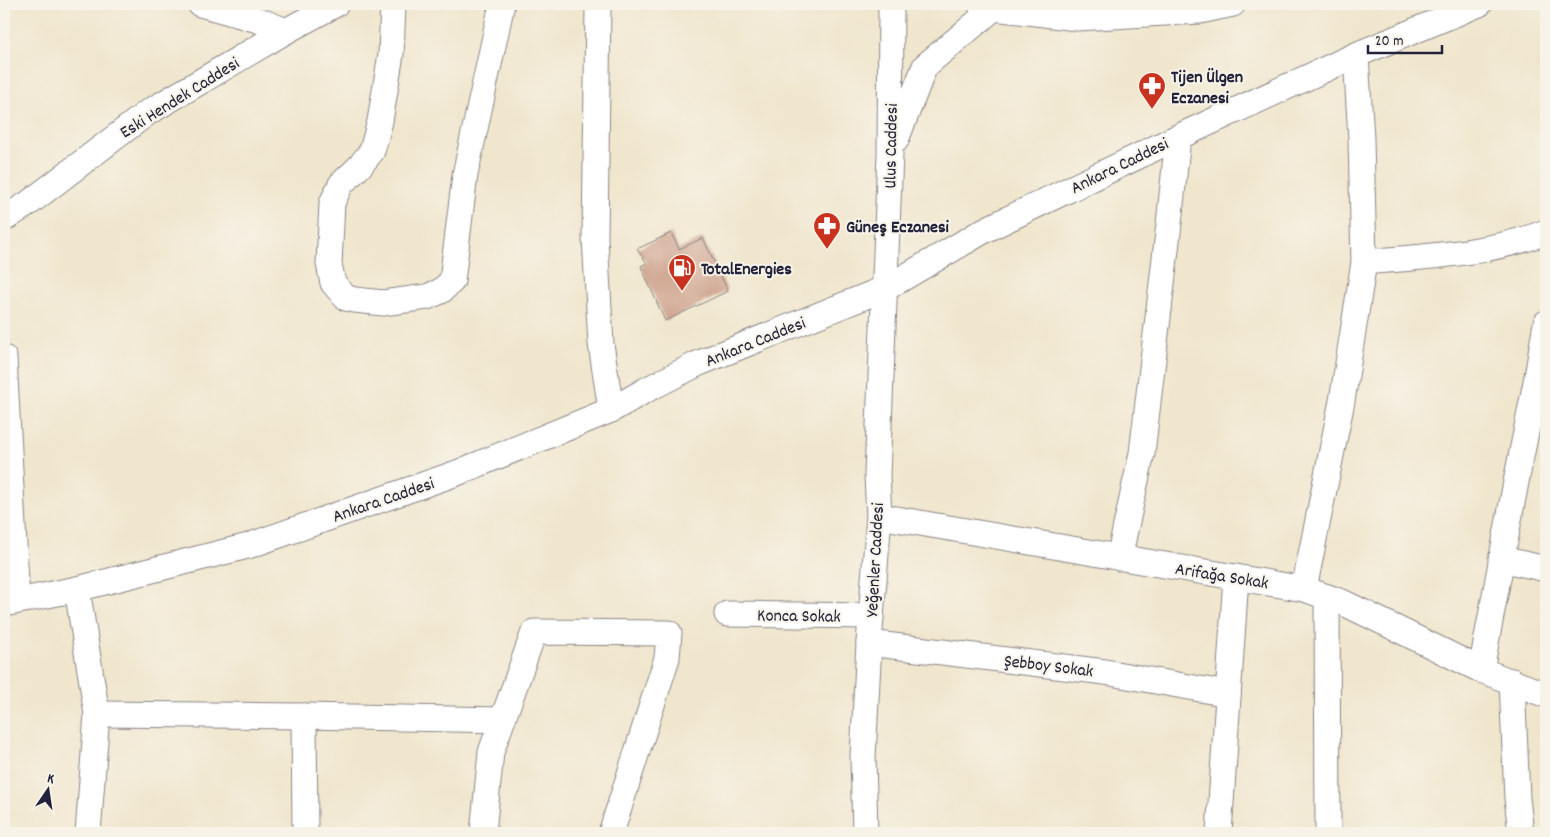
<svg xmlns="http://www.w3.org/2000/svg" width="1550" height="837" viewBox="0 0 1550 837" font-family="Dekko,sans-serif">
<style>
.building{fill:#cda18b}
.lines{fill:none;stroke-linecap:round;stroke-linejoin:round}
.minor-casing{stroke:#898484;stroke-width:27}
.minor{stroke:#fff;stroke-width:25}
.labels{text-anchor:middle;stroke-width:4;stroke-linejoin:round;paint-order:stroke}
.poi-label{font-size:18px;font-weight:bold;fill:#22223b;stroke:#f7f3e8;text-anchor:start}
.street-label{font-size:18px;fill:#22223b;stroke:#f7f3e8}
</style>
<rect width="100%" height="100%" fill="#f7f3e8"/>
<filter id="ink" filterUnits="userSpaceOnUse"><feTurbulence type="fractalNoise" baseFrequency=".02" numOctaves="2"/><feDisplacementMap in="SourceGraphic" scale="10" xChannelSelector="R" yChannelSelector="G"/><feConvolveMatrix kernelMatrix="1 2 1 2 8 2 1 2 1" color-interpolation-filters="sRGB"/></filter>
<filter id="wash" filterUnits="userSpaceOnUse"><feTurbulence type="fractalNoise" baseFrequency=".0096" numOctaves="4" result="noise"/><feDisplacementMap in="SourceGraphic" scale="20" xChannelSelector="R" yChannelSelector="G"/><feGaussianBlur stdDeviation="1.12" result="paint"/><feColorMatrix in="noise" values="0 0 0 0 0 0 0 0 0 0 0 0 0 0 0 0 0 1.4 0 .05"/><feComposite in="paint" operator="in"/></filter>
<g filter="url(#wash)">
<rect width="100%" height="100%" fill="#f0e6cd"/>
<g id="blocks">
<polygon class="building" points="671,233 679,249 703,238 728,291 665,321 641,266 647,263 637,249"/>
</g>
</g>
<g filter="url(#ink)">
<use href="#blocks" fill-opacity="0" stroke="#898484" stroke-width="1"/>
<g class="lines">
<defs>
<g id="minor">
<polyline points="200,4 258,20 286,31"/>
<polyline points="393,4 391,54 380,121 372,151 359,167 341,184 332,203 329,264 333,283 346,298 355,300 383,303 427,297 441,291 452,281 465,175 502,4"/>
<polyline points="598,4 595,238 601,344 611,410"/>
<polyline points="980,4 994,8 1077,18 1200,11 1233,4"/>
<polyline points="896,140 925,66 994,8"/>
<polyline points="4,219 29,203 147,113 286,31 336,4"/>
<path d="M 1364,262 C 1424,257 1489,254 1546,232"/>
<polyline points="4,358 17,601"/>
<polyline points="1537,377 1546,323"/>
<polyline points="879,516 1304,589 1342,602 1481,670 1546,695"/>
<polyline points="1119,558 1142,453 1169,224 1178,137"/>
<polyline points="1501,559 1546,569"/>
<polyline points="77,589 97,714 88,833"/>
<polyline points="1304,589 1342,401 1364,262 1361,139 1356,55"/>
<polyline points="1327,597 1328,833"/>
<polyline points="4,604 77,589 248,546 457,473 611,410 646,390 697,364 886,288 985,230 1178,137 1356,55 1479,4"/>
<polyline points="727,614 871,616"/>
<polyline points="869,643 1105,672 1228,694"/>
<polyline points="1481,670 1516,482 1537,377 1546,378"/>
<polyline points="1512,681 1517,798 1521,833"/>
<polyline points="97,714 304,716 502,720"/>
<polyline points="304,716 305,833"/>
<polyline points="483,833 491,752 534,632 669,633 667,658 611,833"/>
<polyline points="865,833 863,757 869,643 879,516 877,475 890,154 891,4"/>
<polyline points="1219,833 1236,577"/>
</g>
</defs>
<use href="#minor" class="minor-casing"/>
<use href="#minor" class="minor"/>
</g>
</g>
<defs>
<symbol id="pharmacy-pin" viewBox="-11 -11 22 30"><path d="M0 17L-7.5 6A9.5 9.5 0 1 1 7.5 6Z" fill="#c8321e" stroke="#f7f3e8"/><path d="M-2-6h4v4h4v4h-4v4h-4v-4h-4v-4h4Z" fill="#fff"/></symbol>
<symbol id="fuel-pin" viewBox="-11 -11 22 30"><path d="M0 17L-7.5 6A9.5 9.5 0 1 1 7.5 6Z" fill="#c8321e" stroke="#f7f3e8"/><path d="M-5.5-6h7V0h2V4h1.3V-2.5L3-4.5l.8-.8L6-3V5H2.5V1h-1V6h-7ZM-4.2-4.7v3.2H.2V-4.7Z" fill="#fff"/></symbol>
</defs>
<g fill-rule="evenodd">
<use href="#pharmacy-pin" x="1136" y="70" width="32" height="43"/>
<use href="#pharmacy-pin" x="811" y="210" width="32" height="43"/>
<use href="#fuel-pin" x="666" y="252" width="32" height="43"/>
</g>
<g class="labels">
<g class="poi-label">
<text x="1171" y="82">Tijen Ülgen<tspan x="1171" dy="21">Eczanesi</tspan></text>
<text x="846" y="232">Güneş Eczanesi</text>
<text x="701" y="274">TotalEnergies</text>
</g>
<g class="street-label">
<text transform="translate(179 97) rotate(-32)" y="6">Eski Hendek Caddesi</text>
<text transform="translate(890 146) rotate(-89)" y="6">Ulus Caddesi</text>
<text transform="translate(1119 165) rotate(-26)" y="6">Ankara Caddesi</text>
<text transform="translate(755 341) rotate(-22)" y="6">Ankara Caddesi</text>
<text transform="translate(383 499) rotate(-19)" y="6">Ankara Caddesi</text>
<text transform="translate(874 560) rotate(-87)" y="6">Yeğenler Caddesi</text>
<text transform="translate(1222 575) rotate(9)" y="6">Arifağa Sokak</text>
<text transform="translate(799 615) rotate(1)" y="6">Konca Sokak</text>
<text transform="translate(1049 665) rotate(7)" y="6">Şebboy Sokak</text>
</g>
</g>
<rect width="1550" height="837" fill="none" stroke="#f7f3e8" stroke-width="20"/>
<g transform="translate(48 790) rotate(13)" stroke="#f7f3e8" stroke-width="4" paint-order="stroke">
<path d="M0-4L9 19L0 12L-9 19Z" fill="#22223b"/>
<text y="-8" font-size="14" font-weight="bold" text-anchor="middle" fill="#22223b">K</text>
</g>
<path d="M1368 45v8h74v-8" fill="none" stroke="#22223b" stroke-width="2.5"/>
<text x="1375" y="45" font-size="15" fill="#22223b" stroke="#f7f3e8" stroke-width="4" paint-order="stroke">20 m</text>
</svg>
